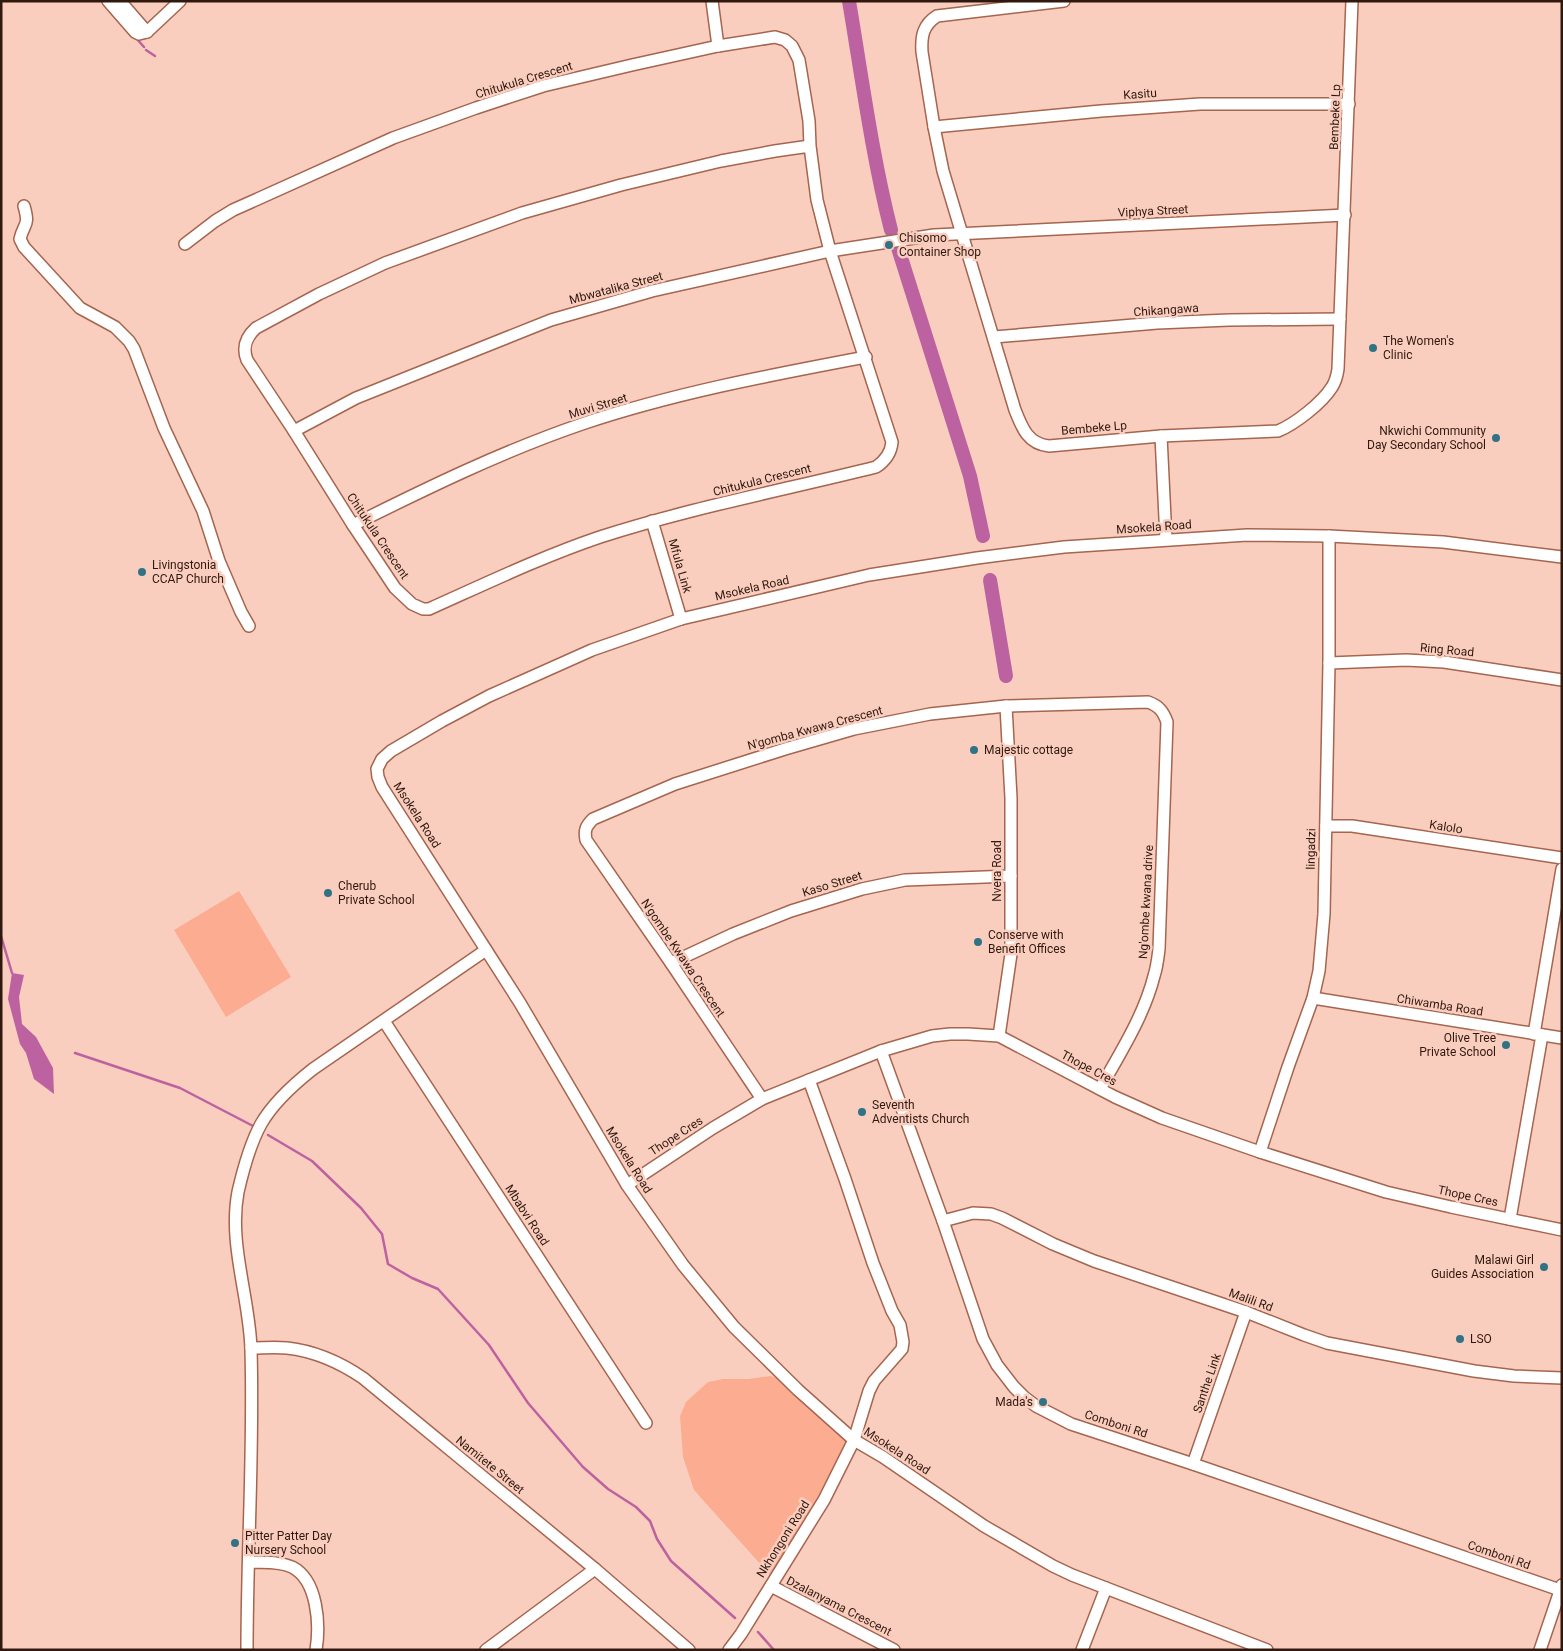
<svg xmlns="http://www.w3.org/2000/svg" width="1563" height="1651" viewBox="0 0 1563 1651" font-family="Roboto,sans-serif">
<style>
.green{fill:#fcad91}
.water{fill:#bd62a1}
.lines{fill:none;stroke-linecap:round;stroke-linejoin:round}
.stream{stroke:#bd62a1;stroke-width:2.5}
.river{stroke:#bd62a1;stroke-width:14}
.minor-casing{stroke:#a5654e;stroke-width:14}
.minor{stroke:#fff;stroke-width:11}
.poi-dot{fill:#317285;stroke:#facebf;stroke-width:2}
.labels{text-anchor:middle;stroke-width:5;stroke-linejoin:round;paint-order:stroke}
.street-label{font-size:12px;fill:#31180e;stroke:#facebf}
.poi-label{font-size:12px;fill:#31180e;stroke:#facebf;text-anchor:start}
</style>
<rect width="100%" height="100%" fill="#facebf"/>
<g class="green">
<polygon points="239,891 291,977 226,1017 174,930"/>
<polygon points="770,1376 778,1378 847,1439 813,1506 770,1575 694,1490 683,1457 680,1416 686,1402 708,1382 723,1379 749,1379"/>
</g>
<polygon class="water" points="12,973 24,975 19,997 22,1024 36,1037 53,1068 54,1094 34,1079 26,1053 20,1044 8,999"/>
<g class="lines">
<g class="stream">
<polyline points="136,38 144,47"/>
<polyline points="146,50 155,56"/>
<polyline points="1,936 12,973"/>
<polyline points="75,1053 180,1088 255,1127"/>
<polyline points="268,1135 312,1161 361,1208 382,1234 388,1264 412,1278 438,1289 489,1345 528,1403 583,1467 608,1489 636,1507 650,1521 657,1539 671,1561 735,1618"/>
<polyline points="758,1632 774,1650"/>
</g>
<g class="river">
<path d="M 849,1 C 862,78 872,155 891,230"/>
<polyline points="898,248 970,476 983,536"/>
<polyline points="990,580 1006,676"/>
</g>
<defs>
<g id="minor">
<polyline points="108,1 135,32 139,34 147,32 180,1"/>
<polyline points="120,1 147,32"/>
<polyline points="712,1 718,46"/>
<path d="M 1064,1 L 937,16 C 923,25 921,36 922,52 L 934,127 L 943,171 L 1015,410 C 1022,428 1028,444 1049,446 L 1161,436 L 1278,431 C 1295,424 1322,403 1332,387 C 1336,381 1337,376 1338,369 L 1352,1"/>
<polyline points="934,127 1101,111 1200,104 1349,104"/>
<path d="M 24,206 C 30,227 24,222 20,239 L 24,247 L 80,308 L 115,327 L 129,341 L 134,349 L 164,428 L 203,511 L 219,561 L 241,612 L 249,626"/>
<path d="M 185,244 L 215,221 L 233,210 L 251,202 L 393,138 L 476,108 L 543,86 L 632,65 L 718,46 L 775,37 L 785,40 L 792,46 L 799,60 L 809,121 L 810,146 L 817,200 L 830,251 L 892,442 C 891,453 885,461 876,467 C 784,490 690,508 600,537 C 541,557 485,584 429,609 L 423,609 L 412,604 L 395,588 L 353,525 L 294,431 L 247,360 C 242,347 246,337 256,328 L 319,294 L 385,263 L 522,213 L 621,185 L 721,161 L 775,151 L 810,146"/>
<polyline points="994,337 1157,323 1229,320 1340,319"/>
<polyline points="294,431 356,398 551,320 652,291 830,251 934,235 1345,215"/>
<polyline points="1161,436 1166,539"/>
<polyline points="652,521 681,619"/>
<path d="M 353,525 C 427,488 503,451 582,424 C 674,393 771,375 866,357"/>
<polyline points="1329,663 1406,660 1444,662 1562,680"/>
<polyline points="1326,826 1352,826 1562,858"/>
<polyline points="671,963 733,934 791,911 862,889 905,880 1011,876"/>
<polyline points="1313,998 1562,1038"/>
<polyline points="384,1021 646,1423"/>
<polyline points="1534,1034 1562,869"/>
<polyline points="999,1036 1011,954 1011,798 1006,706"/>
<polyline points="881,1051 943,1221 983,1339 997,1365 1014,1387 1024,1397 1036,1406 1071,1424 1193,1464 1560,1590"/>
<path d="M 762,1099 L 671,963 L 586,840 C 584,830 586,826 593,819 L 675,784 L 785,749 L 854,729 L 930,714 L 1006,706 L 1148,702 C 1159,706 1163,711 1167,722 L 1159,949 C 1158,957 1157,967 1154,976 C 1144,1016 1120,1053 1100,1089"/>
<polyline points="1260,1152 1288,1067 1313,998 1319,971 1324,914 1329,663 1329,536"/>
<polyline points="627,1185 713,1128 762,1099 881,1051 932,1036 950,1034 968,1034 999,1036 1115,1097 1162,1118 1260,1152 1386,1192 1451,1207 1562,1230"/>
<polyline points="1510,1219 1542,1035"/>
<polyline points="943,1221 973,1213 991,1214 1002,1218 1053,1244 1094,1261 1246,1312 1304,1335 1327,1343 1474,1371 1514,1376 1562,1378"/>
<path d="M 251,1348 C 263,1348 275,1347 287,1348 C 314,1351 341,1363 363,1378 L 595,1569 L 689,1650"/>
<polyline points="1193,1464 1246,1312"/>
<path d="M 249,1562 C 263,1563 279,1561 292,1567 C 318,1580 320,1625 316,1650"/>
<polyline points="771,1586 894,1650"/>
<path d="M 247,1650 C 247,1550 254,1450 251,1350 C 250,1299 228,1244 238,1192 C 243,1170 250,1144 261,1124 C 273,1103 294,1084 313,1069 L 486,950"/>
<polyline points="486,1650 595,1569"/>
<polyline points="729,1650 741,1634 824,1500 854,1440 869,1391 874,1381 902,1349 903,1342 900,1325 892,1311 873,1263 845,1179 809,1080"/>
<polyline points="1082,1650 1106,1588"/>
<polyline points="1267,1650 1072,1575 1053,1566 984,1526 883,1457 854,1440 798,1390 734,1327 683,1265 627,1185 520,1003 382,787 378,777 377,769 382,759 391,751 442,721 489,696 592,650 681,619 869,575 977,558 1064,547 1247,535 1329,536 1443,542 1562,557"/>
<polyline points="1540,1650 1562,1585"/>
</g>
</defs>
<use href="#minor" class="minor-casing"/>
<use href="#minor" class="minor"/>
</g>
<g class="poi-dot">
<circle cx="889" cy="245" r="5"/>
<circle cx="1373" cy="348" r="5"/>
<circle cx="1496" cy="438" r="5"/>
<circle cx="142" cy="572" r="5"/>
<circle cx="974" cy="750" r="5"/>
<circle cx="328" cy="893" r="5"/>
<circle cx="978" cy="942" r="5"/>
<circle cx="1506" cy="1045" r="5"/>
<circle cx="862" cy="1112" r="5"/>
<circle cx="1544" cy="1267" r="5"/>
<circle cx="1460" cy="1339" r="5"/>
<circle cx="1043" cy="1402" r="5"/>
<circle cx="235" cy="1543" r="5"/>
</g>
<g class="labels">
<g class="street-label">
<text transform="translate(524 80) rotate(-17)" y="4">Chitukula Crescent</text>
<text transform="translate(1140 94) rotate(-4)" y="4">Kasitu</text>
<text transform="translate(1335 117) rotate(-88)" y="4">Bembeke Lp</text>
<text transform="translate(1153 211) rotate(-3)" y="4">Viphya Street</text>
<text transform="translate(616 288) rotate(-15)" y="4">Mbwatalika Street</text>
<text transform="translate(1166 310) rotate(-4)" y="4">Chikangawa</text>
<text transform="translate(598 406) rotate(-17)" y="4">Muvi Street</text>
<text transform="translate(1094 428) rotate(-5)" y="4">Bembeke Lp</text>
<text transform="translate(762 480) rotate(-14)" y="4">Chitukula Crescent</text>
<text transform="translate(1154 527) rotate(-4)" y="4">Msokela Road</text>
<text transform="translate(378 536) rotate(56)" y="4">Chitukula Crescent</text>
<text transform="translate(680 566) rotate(74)" y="4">Mfula Link</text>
<text transform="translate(752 588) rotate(-13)" y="4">Msokela Road</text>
<text transform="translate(1447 650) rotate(5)" y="4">Ring Road</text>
<text transform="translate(815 728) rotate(-15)" y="4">N'gomba Kwawa Crescent</text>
<text transform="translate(417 815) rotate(57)" y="4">Msokela Road</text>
<text transform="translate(1446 827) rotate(9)" y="4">Kalolo</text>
<text transform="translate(1311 849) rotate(-89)" y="4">lingadzi</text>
<text transform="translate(997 871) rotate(-90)" y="4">Nvera Road</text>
<text transform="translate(832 884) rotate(-17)" y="4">Kaso Street</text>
<text transform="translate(1146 902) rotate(-87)" y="4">Ng'ombe kwana drive</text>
<text transform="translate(683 958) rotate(56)" y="4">N'gombe Kwawa Crescent</text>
<text transform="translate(1440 1005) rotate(9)" y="4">Chiwamba Road</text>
<text transform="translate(1089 1068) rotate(28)" y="4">Thope Cres</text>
<text transform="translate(676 1136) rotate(-33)" y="4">Thope Cres</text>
<text transform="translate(629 1160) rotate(58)" y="4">Msokela Road</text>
<text transform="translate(1468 1196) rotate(12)" y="4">Thope Cres</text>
<text transform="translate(527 1215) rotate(57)" y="4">Mbabvi Road</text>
<text transform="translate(1251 1300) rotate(20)" y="4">Malili Rd</text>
<text transform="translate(1207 1383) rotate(-71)" y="4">Santhe Link</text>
<text transform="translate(1116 1424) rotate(18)" y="4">Comboni Rd</text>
<text transform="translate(897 1451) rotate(33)" y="4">Msokela Road</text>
<text transform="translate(490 1465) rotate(39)" y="4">Namitete Street</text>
<text transform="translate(783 1539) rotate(-58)" y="4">Nkhongoni Road</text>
<text transform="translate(1499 1555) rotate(19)" y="4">Comboni Rd</text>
<text transform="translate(839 1606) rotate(27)" y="4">Dzalanyama Crescent</text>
</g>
<g class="poi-label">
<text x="899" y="242">Chisomo<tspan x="899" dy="14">Container Shop</tspan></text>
<text x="1383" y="345">The Women's<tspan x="1383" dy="14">Clinic</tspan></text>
<text x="1486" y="435" text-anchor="end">Nkwichi Community<tspan x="1486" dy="14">Day Secondary School</tspan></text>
<text x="152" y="569">Livingstonia<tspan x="152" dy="14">CCAP Church</tspan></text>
<text x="984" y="754">Majestic cottage</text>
<text x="338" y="890">Cherub<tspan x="338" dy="14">Private School</tspan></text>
<text x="988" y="939">Conserve with<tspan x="988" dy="14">Benefit Offices</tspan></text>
<text x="1496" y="1042" text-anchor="end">Olive Tree<tspan x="1496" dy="14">Private School</tspan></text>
<text x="872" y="1109">Seventh<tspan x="872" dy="14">Adventists Church</tspan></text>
<text x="1534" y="1264" text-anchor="end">Malawi Girl<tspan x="1534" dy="14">Guides Association</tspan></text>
<text x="1470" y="1343">LSO</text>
<text x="1033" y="1406" text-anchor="end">Mada's</text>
<text x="245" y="1540">Pitter Patter Day<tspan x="245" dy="14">Nursery School</tspan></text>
</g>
</g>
<rect width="1563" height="1651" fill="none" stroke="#31180e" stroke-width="5"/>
</svg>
